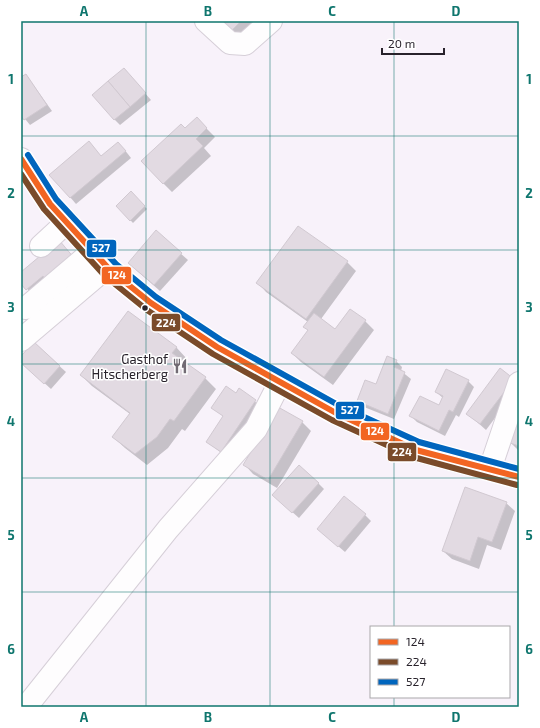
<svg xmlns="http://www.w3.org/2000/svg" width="540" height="728" viewBox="0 0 540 728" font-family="'Exo 2',sans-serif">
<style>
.shadow{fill:#0003}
.building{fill:#e2dae2;stroke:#d1c9d1}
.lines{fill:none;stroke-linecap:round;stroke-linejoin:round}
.minor-casing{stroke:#d6cfd8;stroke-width:24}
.minor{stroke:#fefdfe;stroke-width:22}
.bus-1-casing{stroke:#fff;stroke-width:9}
.bus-2-casing{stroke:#fff;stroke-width:9}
.bus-3-casing{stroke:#fff;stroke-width:9}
.bus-1{stroke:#f26522;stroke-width:6}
.bus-2{stroke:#7a4b2a;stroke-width:6}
.bus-3{stroke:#0065bd;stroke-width:6}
.grid{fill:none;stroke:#0f766e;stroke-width:1;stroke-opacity:0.55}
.bus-dot{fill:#28222b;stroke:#fff;stroke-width:1.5}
.labels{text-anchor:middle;stroke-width:3;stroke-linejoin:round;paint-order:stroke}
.poi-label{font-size:13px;fill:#28222b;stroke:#fff;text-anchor:end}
.line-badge{stroke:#fff;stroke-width:1.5}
.badge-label{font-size:11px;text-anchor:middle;font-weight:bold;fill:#fff}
.neatline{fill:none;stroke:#0f766e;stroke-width:1.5}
.grid-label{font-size:13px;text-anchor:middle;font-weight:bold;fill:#0f766e}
</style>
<rect width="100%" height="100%" fill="#f8f2fa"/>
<g class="shadow">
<polygon points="220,21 253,21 237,38"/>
<polygon points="124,69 151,100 120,125 114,119"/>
<polygon points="26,75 52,111 30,125 21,114 21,78"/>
<polygon points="197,119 215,137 204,148 211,156 172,192 163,183 185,130"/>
<polygon points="124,149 131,158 76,204 51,175"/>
<polygon points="131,193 147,209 133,223 117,206"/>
<polygon points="156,232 188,260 160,291 135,269"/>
<polygon points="59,241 80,265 33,295 21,282 21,273"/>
<polygon points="347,262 356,271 321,319 336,330 365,321 374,330 333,385 301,362 292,353 309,330 308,322 266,292 258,283"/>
<polygon points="34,343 66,372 51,389 21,362 21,358"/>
<polygon points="176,347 187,359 184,363 205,378 216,389 185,431 182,429 168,448 147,465 125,448 113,437 130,414 92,386 81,375"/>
<polygon points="396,361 402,367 401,371 411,379 394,419 364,407 358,401 376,385"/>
<polygon points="500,370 519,386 486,430 468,414"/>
<polygon points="468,381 474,387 459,417 456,415 445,436 417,422 411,416 439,406 443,398 436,392"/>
<polygon points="239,390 262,407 227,457 207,442 224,417 212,407 236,394"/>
<polygon points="519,413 519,451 509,441"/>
<polygon points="302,422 311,431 277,488 253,474 245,465"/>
<polygon points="318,483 324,489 299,518 280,501"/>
<polygon points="506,503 515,511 501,550 487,545 479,569 452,559 443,551"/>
<polygon points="365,515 371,521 345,552 324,534"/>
</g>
<g class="building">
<polygon points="219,21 241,21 230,32"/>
<polygon points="124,68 146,93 130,107 108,81"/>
<polygon points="26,74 47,105 24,120 21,116 21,77"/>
<polygon points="108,81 130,107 114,120 92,95"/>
<polygon points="197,117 207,128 196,139 203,146 163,184 141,161 181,124 185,128"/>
<polygon points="89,141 101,156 118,142 126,151 70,198 49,175"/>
<polygon points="131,191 145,206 130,221 116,206"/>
<polygon points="298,226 348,261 306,319 256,283"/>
<polygon points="156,230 182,253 154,285 128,263"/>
<polygon points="59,240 75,259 47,282 43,276 26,290 21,284 21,272"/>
<polygon points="350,309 366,320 324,377 291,353 308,330 303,327 314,313 335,329"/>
<polygon points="128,311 177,347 172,353 206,377 174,421 170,419 157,437 135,454 112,437 130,413 80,375"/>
<polygon points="34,342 60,366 44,384 21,363 21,356"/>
<polygon points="387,356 397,360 394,367 405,372 388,414 357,401 365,380 376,384"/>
<polygon points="500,368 514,379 480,424 466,414"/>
<polygon points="446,369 469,380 453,412 449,410 439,431 409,416 420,396 439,405 443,396 435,392"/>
<polygon points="226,386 236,393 239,388 256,400 221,452 206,442 223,416 211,408"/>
<polygon points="278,407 303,421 268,480 243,465"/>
<polygon points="519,410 519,446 507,442"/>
<polygon points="299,465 319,483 292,513 272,495"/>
<polygon points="465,487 507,502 492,542 478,537 470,561 442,551"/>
<polygon points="344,496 366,514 338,547 317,529"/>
</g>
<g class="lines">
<defs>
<g id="minor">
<polyline points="206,21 230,43 245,44 271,21"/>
<polyline points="21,159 50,204 110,270 151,303 217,347 336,413 416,450 519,477"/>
<polyline points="41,246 67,222"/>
<polyline points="26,308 93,251"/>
<polyline points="21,340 107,267"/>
<polyline points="490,469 519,383"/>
<polyline points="26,707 168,529 256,429 280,382"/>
</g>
</defs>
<use href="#minor" class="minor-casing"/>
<use href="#minor" class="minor"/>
<defs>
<polyline id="bus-1" points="21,159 50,204 110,270 151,303 217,347 336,413 416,450 519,477"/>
<polyline id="bus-2" points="21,174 44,209 105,276 147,310 213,354 332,420 413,457 517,485"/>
<polyline id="bus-3" points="28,155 56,199 116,264 156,297 221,340 340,406 419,442 519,469"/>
</defs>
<use href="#bus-1" class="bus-1-casing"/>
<use href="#bus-2" class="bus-2-casing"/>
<use href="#bus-3" class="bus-3-casing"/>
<use href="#bus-1" class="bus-1"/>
<use href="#bus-2" class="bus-2"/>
<use href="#bus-3" class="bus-3"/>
</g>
<path class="grid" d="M 146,21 L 146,707M 270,21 L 270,707M 394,21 L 394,627M 21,136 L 519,136M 21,250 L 519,250M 21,364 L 519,364M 21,478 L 519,478M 21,592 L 519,592M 394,697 L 394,707"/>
<defs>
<symbol id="restaurant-bare" viewBox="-9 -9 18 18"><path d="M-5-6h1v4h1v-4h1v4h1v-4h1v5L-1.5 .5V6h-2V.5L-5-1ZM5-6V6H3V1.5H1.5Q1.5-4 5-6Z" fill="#716b73" stroke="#fff" stroke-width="2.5" paint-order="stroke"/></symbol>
</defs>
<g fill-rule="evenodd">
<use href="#restaurant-bare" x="169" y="355" width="22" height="22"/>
</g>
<circle class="bus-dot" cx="145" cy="308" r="3.5"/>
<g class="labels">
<g class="poi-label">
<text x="168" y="364">Gasthof<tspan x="168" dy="15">Hitscherberg</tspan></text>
</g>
</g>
<g class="line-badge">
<rect x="86" y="239" width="31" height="19" rx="4" fill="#0065bd"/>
<rect x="101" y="266" width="31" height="19" rx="4" fill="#f26522"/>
<rect x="151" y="313" width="30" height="19" rx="4" fill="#7a4b2a"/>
<rect x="335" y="401" width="30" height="19" rx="4" fill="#0065bd"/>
<rect x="360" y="422" width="30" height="19" rx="4" fill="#f26522"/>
<rect x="387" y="442" width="30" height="20" rx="4" fill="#7a4b2a"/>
</g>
<g class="badge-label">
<text x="101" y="252">527</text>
<text x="117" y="279">124</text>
<text x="166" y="327">224</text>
<text x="350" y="414">527</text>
<text x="375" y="435">124</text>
<text x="402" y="456">224</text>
</g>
<rect width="540" height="728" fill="none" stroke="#ffffff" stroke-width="44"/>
<rect x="370" y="626" width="140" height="72" fill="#ffffff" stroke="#a9a7aa"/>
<rect x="378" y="639" width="20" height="6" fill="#f26522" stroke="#a9a7aa"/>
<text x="406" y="646" font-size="12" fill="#28222b">124</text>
<rect x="378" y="659" width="20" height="6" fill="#7a4b2a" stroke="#a9a7aa"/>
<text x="406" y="666" font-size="12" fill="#28222b">224</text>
<rect x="378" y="679" width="20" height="6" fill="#0065bd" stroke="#a9a7aa"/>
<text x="406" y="686" font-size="12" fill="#28222b">527</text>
<path d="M382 48v6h62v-6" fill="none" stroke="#28222b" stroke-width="2"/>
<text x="388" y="48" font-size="12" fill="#28222b" stroke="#ffffff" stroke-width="3" paint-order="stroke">20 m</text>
<rect x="22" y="22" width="496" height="684" class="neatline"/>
<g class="grid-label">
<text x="84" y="16">A</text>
<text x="208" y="16">B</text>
<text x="332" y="16">C</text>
<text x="456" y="16">D</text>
<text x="11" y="84">1</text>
<text x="529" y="84">1</text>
<text x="11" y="198">2</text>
<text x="529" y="198">2</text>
<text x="11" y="312">3</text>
<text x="529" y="312">3</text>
<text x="11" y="426">4</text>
<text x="529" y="426">4</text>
<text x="11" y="540">5</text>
<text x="529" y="540">5</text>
<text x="11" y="654">6</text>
<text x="529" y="654">6</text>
<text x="84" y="722">A</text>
<text x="208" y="722">B</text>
<text x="332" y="722">C</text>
<text x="456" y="722">D</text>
</g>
</svg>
